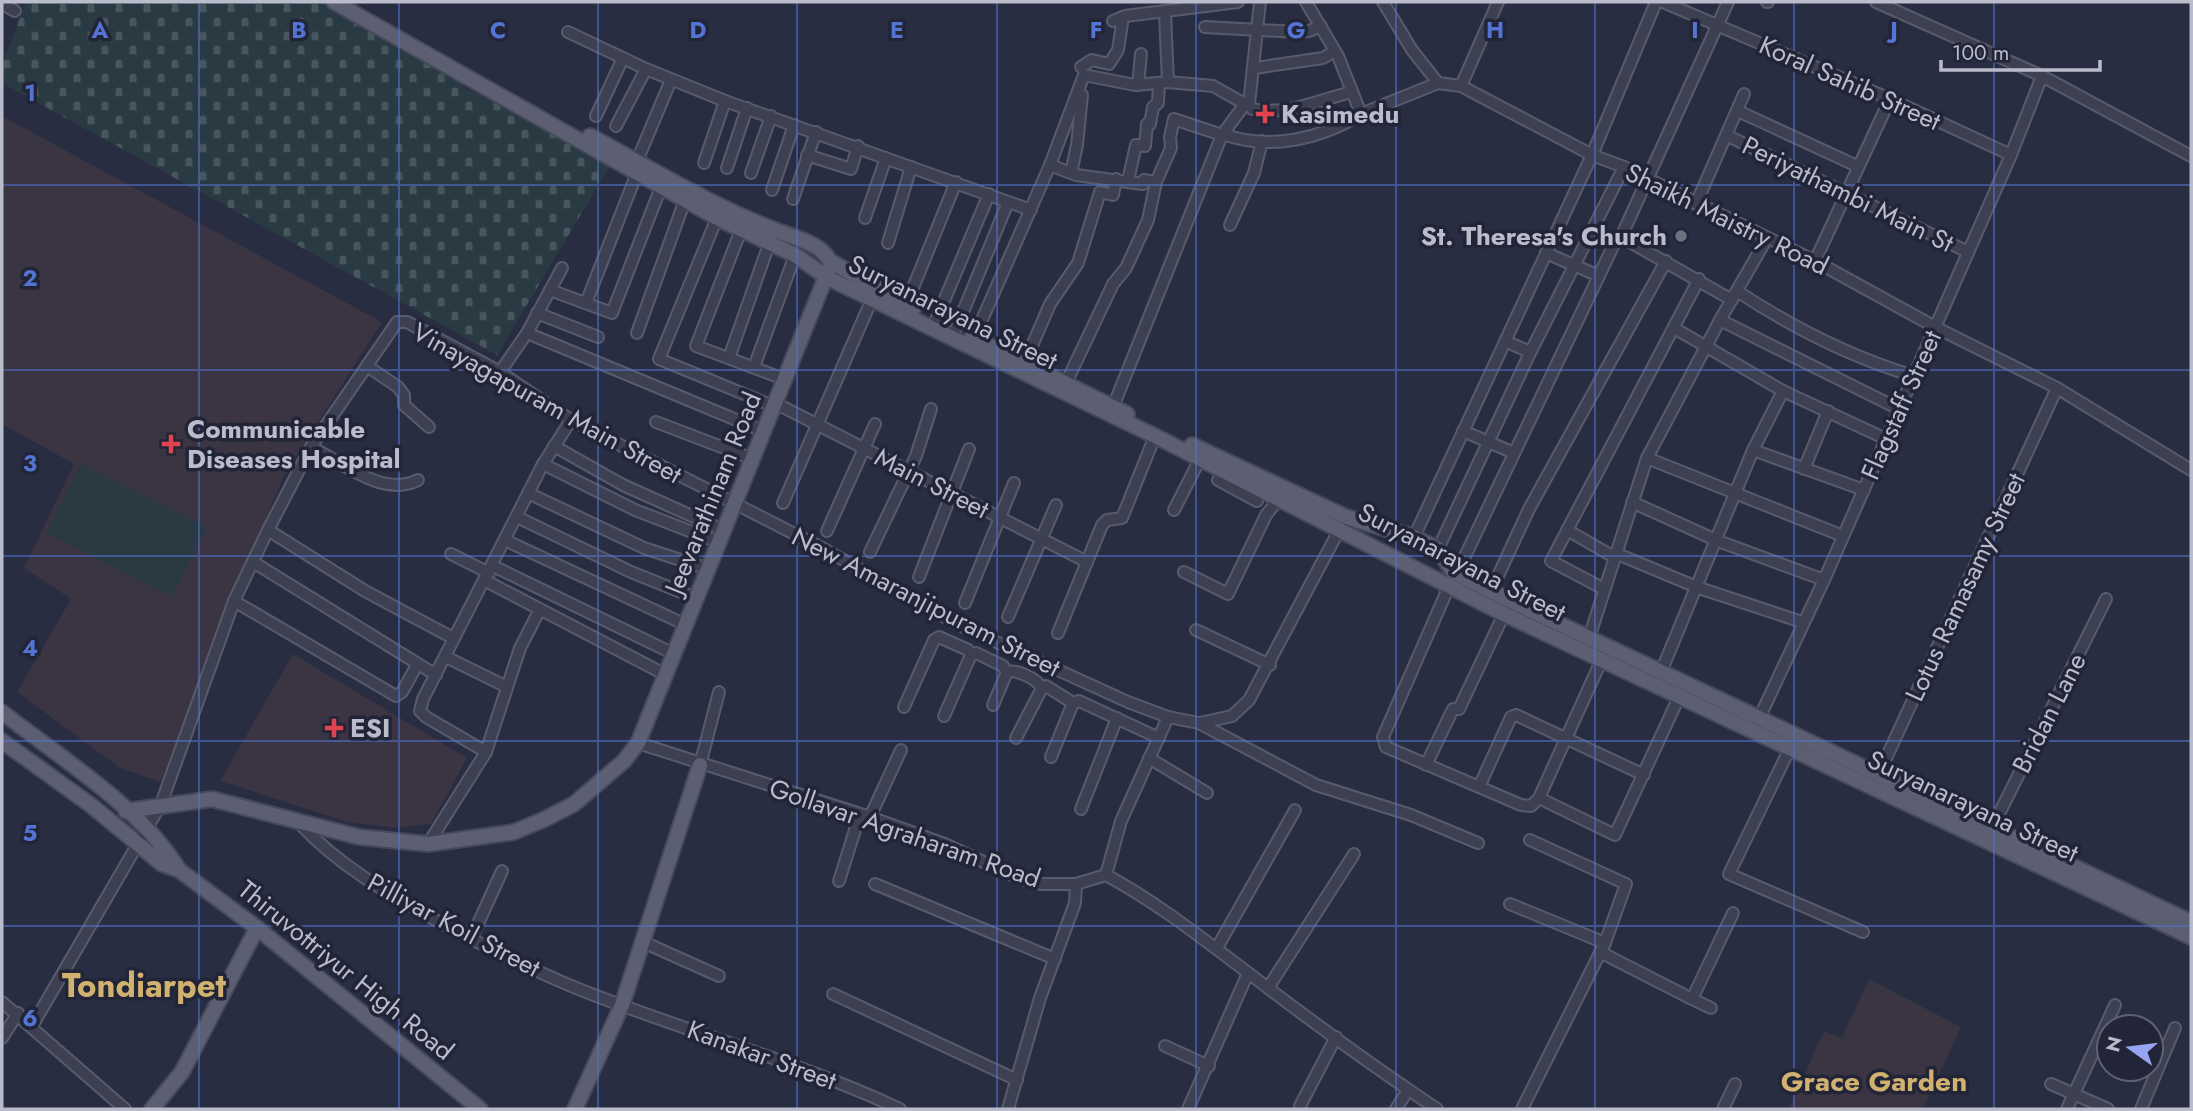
<svg xmlns="http://www.w3.org/2000/svg" width="2193" height="1111" viewBox="0 0 2193 1111" font-family="Jost,sans-serif">
<style>
.medical{fill:#3a3443}
.cemetery{fill:url(#cemetery-stones)}
.park{fill:#2a3a43}
.lines{fill:none;stroke-linecap:round;stroke-linejoin:round}
.minor-casing{stroke:#585b6c;stroke-width:14}
.major-casing{stroke:#46495b;stroke-width:18}
.minor{stroke:#3d4051;stroke-width:10}
.major{stroke:#5b5f71;stroke-width:14}
.grid{fill:none;stroke:#5474d3;stroke-width:2;stroke-opacity:0.55}
.health-dot{fill:#e0444e;stroke:#212537;stroke-width:2.5}
.worship-dot{fill:#6b7280;stroke:#212537;stroke-width:2.5}
.labels{text-anchor:middle;stroke-width:7;stroke-linejoin:round;paint-order:stroke}
.street-label{font-size:26px;fill:#babccb;stroke:#212537}
.poi-label{font-size:26px;font-weight:bold;fill:#babccb;stroke:#212537;text-anchor:start}
.neighbourhood-label{font-size:28px;font-weight:bold;fill:#d1b16f;stroke:#212537}
.district-label{font-size:33px;font-weight:bold;fill:#d1b16f;stroke:#212537}
.grid-label{font-size:23px;text-anchor:middle;font-weight:bold;fill:#5474d3;stroke:#212537;stroke-width:7;stroke-linejoin:round;paint-order:stroke}
</style>
<defs>
<pattern id="cemetery-stones" width="16" height="16" patternUnits="userSpaceOnUse" patternTransform="scale(1.75)"><rect width="16" height="16" fill="#2a3a43"/><path d="M2 7V4a2 2 0 0 1 4 0v3zM10 15v-3a2 2 0 0 1 4 0v3z" fill="#47555d"/></pattern>
</defs>
<rect width="100%" height="100%" fill="#282d42"/>
<g class="medical">
<polygon points="2,116 382,322 283,477 161,782 120,768 17,692 71,599 24,568 74,464 2,424"/>
<polygon points="293,654 467,758 431,824 396,828 347,822 220,781"/>
<polygon points="1869,979 1961,1027 1923,1109 1789,1109 1824,1031 1842,1038"/>
</g>
<polygon class="cemetery" points="26,2 326,2 427,57 466,88 611,164 497,355 2,83 2,64"/>
<polygon class="park" points="81,464 207,527 172,597 46,533"/>
<g class="lines">
<defs>
<g id="minor">
<polyline points="1306,2 1338,56 1361,114 1438,83 1461,86 1592,155 1624,167 1815,261 1935,327 2057,388 2191,470"/>
<polyline points="1383,2 1412,50 1438,83"/>
<polyline points="1663,2 1890,99 2011,155"/>
<polyline points="1767,2 1768,2"/>
<polyline points="1876,2 2042,76 2191,156"/>
<polyline points="2,4 15,11"/>
<polyline points="1165,13 1168,82"/>
<polyline points="1113,21 1125,16 1238,2"/>
<polyline points="1205,27 1297,32 1309,31 1321,26"/>
<polyline points="568,32 646,69 725,101 1031,210"/>
<polyline points="1081,67 1092,60 1109,64 1118,50 1123,17"/>
<polyline points="1255,68 1323,58 1335,51"/>
<polyline points="1138,85 1141,54"/>
<polyline points="1461,86 1498,2"/>
<path d="M 1249,104 L 1252,109 C 1288,116 1318,100 1352,92"/>
<polyline points="1738,111 1857,166"/>
<polyline points="596,116 623,58"/>
<polyline points="616,126 646,69"/>
<path d="M 1223,134 C 1269,151 1321,139 1361,114"/>
<polyline points="1728,136 1968,252"/>
<polyline points="807,155 851,169 858,146"/>
<polyline points="637,161 671,80"/>
<polyline points="704,163 725,101"/>
<polyline points="1050,165 1076,175 1143,184 1144,180 1156,182"/>
<polyline points="727,168 747,108"/>
<polyline points="751,173 771,116"/>
<polyline points="1071,173 1077,145 1082,95"/>
<polyline points="1128,181 1136,145 1145,146 1147,124 1150,124 1153,107 1158,103 1159,84"/>
<polyline points="772,190 794,125"/>
<polyline points="793,199 816,132"/>
<polyline points="1696,204 1744,94"/>
<polyline points="717,218 659,359 773,406"/>
<polyline points="865,218 886,158"/>
<polyline points="1230,225 1254,173 1262,141"/>
<polyline points="741,230 696,346 784,379"/>
<polyline points="1621,237 1732,300"/>
<polyline points="888,243 911,167"/>
<polyline points="1546,253 1599,276"/>
<polyline points="1815,261 1890,99"/>
<polyline points="550,290 612,313 661,187"/>
<path d="M 1737,291 C 1793,328 1850,357 1914,376"/>
<polyline points="586,303 637,173"/>
<polyline points="906,305 956,182"/>
<polyline points="537,313 598,337"/>
<polyline points="936,320 989,194"/>
<polyline points="1720,320 1899,409"/>
<polyline points="1674,328 1783,391 1886,439"/>
<polyline points="956,329 1008,202"/>
<polyline points="527,333 763,431"/>
<polyline points="637,333 685,200"/>
<polyline points="974,338 1050,165 1084,75 1135,85 1168,82 1213,86 1245,104"/>
<polyline points="1505,341 1530,352"/>
<polyline points="729,358 769,244"/>
<polyline points="1025,362 1050,304 1078,263 1100,192 1113,195 1116,179"/>
<polyline points="367,366 398,387 404,395 404,405 429,427"/>
<polyline points="754,367 795,255"/>
<polyline points="500,372 527,333 562,268"/>
<polyline points="1066,383 1113,284 1126,268 1148,220 1156,182 1171,148 1170,137 1174,119 1222,135"/>
<polyline points="777,404 1087,562"/>
<polyline points="1113,407 1222,135 1245,104 1249,104 1260,2"/>
<polyline points="656,422 753,459"/>
<polyline points="1463,431 1514,453"/>
<polyline points="554,446 623,485 723,530"/>
<path d="M 311,447 C 341,462 384,498 418,480"/>
<polyline points="1753,450 1864,490"/>
<polyline points="1647,458 1843,536"/>
<polyline points="543,464 635,510 718,542"/>
<polyline points="1804,469 1828,411"/>
<polyline points="1224,472 1218,480 1257,501"/>
<polyline points="528,493 644,548 708,569"/>
<polyline points="1632,502 1718,541 1824,580"/>
<polyline points="783,503 872,299"/>
<polyline points="1174,510 1200,459"/>
<polyline points="517,517 631,572 696,598"/>
<polyline points="268,530 365,591 453,638"/>
<polyline points="1567,530 1614,557"/>
<polyline points="827,531 875,424"/>
<polyline points="1414,537 1592,155 1656,2"/>
<polyline points="505,540 686,625"/>
<polyline points="1438,549 1529,355 1624,167"/>
<polyline points="870,552 916,456 931,409"/>
<polyline points="1615,553 1699,588 1802,622"/>
<polyline points="451,554 489,573"/>
<polyline points="253,562 436,675"/>
<polyline points="493,566 674,654"/>
<polyline points="1184,572 1228,594 1266,515 1278,500"/>
<polyline points="1457,573 1617,238 1621,237 1728,2"/>
<polyline points="919,577 969,449"/>
<polyline points="486,581 666,675"/>
<polyline points="1450,584 1383,737 1386,747 1521,805 1531,806 1539,798 1602,659"/>
<polyline points="1604,589 1551,561 1699,279"/>
<polyline points="1491,591 1529,509 1666,261"/>
<polyline points="234,601 396,696 402,692 417,665"/>
<polyline points="965,603 1014,483"/>
<polyline points="1008,617 1056,505"/>
<polyline points="1196,630 1270,665"/>
<polyline points="1058,633 1102,525 1107,520 1122,518 1155,436"/>
<polyline points="1589,638 1647,458 1720,320 1767,238"/>
<polyline points="446,657 507,687"/>
<polyline points="1661,672 1753,450 1783,391"/>
<polyline points="993,705 1007,672"/>
<path d="M 904,707 L 934,640 L 939,637 L 968,650 L 971,655 L 976,653 L 1003,666 L 1007,672 C 1017,669 1037,679 1042,688 L 1046,686 L 1073,703 L 1079,701 L 1159,738"/>
<polyline points="944,716 971,655"/>
<polyline points="1200,723 1232,716 1249,700 1346,517"/>
<polyline points="1756,725 1824,580 2011,155 2042,76"/>
<polyline points="1016,738 1042,688"/>
<path d="M 638,743 L 870,817 L 945,844 L 1018,878 L 1041,884 L 1076,884 L 1106,875 C 1158,903 1203,939 1251,975 C 1311,1021 1374,1067 1437,1109"/>
<polyline points="1790,748 1729,874 1863,932"/>
<polyline points="486,752 426,717 420,711 423,699 543,464 571,420"/>
<polyline points="1051,757 1073,703"/>
<polyline points="1149,758 1207,793"/>
<polyline points="700,765 719,692"/>
<polyline points="1426,765 1453,709 1459,709 1504,614"/>
<polyline points="1876,780 2057,388"/>
<polyline points="1479,787 1511,717 1516,715 1644,775"/>
<polyline points="1539,798 1615,835 1679,697"/>
<polyline points="1081,809 1117,718"/>
<polyline points="870,817 901,750"/>
<path d="M 299,823 C 338,865 387,893 437,921 C 484,946 532,970 581,990 C 687,1032 797,1061 900,1109"/>
<polyline points="1992,828 2106,599"/>
<polyline points="1530,840 1626,884 1605,943"/>
<polyline points="428,844 486,752 520,648 539,611"/>
<polyline points="1106,875 1121,821 1168,717"/>
<polyline points="839,881 860,814"/>
<polyline points="875,884 1055,959"/>
<polyline points="1510,904 1605,943 1522,1109"/>
<polyline points="471,939 502,871"/>
<polyline points="643,942 719,976"/>
<polyline points="1218,946 1295,810"/>
<polyline points="1600,952 1692,999 1733,913"/>
<polyline points="1268,988 1354,854"/>
<polyline points="833,994 1017,1080"/>
<polyline points="1692,999 1711,1008"/>
<polyline points="2,1002 125,1109"/>
<polyline points="32,1026 161,804 234,601 268,530 311,447 397,322 407,322 500,372 571,420 824,549 957,624 1128,702 1168,717 1199,723 1316,785 1411,815 1478,843"/>
<polyline points="2,1038 18,1013"/>
<polyline points="1165,1046 1209,1066"/>
<polyline points="2051,1084 2108,1109"/>
<polyline points="1300,1106 1336,1037"/>
<polyline points="1008,1109 1040,998 1075,903 1076,884"/>
<polyline points="1188,1109 1248,973"/>
<polyline points="1396,1109 1408,1090"/>
<polyline points="1723,1109 1735,1084"/>
<polyline points="2067,1109 2115,1005"/>
<polyline points="2141,1109 2175,1028"/>
</g>
<g id="major">
<polyline points="334,2 717,218 795,255 828,278 1155,436 1504,614 2191,937"/>
<path d="M 590,136 C 652,169 710,205 775,230 C 793,237 821,243 830,261 L 913,309"/>
<polyline points="972,337 1127,414"/>
<polyline points="1192,445 1346,517 1414,537 1438,549 1453,572 1511,601 2191,922"/>
<path d="M 2,712 C 59,757 142,808 179,870"/>
<polyline points="2,741 92,806 162,864 179,870 257,928 480,1109"/>
<polyline points="126,811 212,799 359,837 428,844 514,832 545,819 574,804 624,761 638,743 829,269"/>
<polyline points="152,1109 182,1072 257,928"/>
<polyline points="575,1109 622,1005 700,765"/>
</g>
</defs>
<use href="#minor" class="minor-casing"/>
<use href="#major" class="major-casing"/>
<use href="#minor" class="minor"/>
<use href="#major" class="major"/>
</g>
<path class="grid" d="M 199,2 L 199,1109M 399,2 L 399,1109M 598,2 L 598,1109M 797,2 L 797,1109M 997,2 L 997,1109M 1196,2 L 1196,1109M 1396,2 L 1396,1109M 1595,2 L 1595,1109M 1794,2 L 1794,1109M 1994,2 L 1994,1109M 2,185 L 2191,185M 2,370 L 2191,370M 2,556 L 2191,556M 2,741 L 2191,741M 2,926 L 2191,926"/>
<g class="health-dot">
<path d="M1261.5 103.5h7v7h7v7h-7v7h-7v-7h-7v-7h7z"/>
<path d="M167.5 433.5h7v7h7v7h-7v7h-7v-7h-7v-7h7z"/>
<path d="M330.5 717.5h7v7h7v7h-7v7h-7v-7h-7v-7h7z"/>
</g>
<circle class="worship-dot" cx="1681" cy="236" r="7"/>
<g class="labels">
<g class="street-label">
<text transform="translate(1850 83) rotate(24)" y="9">Koral Sahib Street</text>
<text transform="translate(1848 194) rotate(26)" y="9">Periyathambi Main St</text>
<text transform="translate(1727 219) rotate(26)" y="9">Shaikh Maistry Road</text>
<text transform="translate(953 312) rotate(26)" y="9">Suryanarayana Street</text>
<text transform="translate(547 403) rotate(29)" y="9">Vinayagapuram Main Street</text>
<text transform="translate(1901 405) rotate(-66)" y="9">Flagstaff Street</text>
<text transform="translate(932 483) rotate(27)" y="9">Main Street</text>
<text transform="translate(713 493) rotate(-68)" y="9">Jeevarathinam Road</text>
<text transform="translate(1462 562) rotate(27)" y="9">Suryanarayana Street</text>
<text transform="translate(1965 587) rotate(-65)" y="9">Lotus Ramasamy Street</text>
<text transform="translate(926 602) rotate(27)" y="9">New Amaranjipuram Street</text>
<text transform="translate(2049 713) rotate(-63)" y="9">Bridan Lane</text>
<text transform="translate(1973 806) rotate(25)" y="9">Suryanarayana Street</text>
<text transform="translate(905 833) rotate(19)" y="9">Gollavar Agraharam Road</text>
<text transform="translate(454 925) rotate(28)" y="9">Pilliyar Koil Street</text>
<text transform="translate(346 970) rotate(39)" y="9">Thiruvottriyur High Road</text>
<text transform="translate(762 1055) rotate(20)" y="9">Kanakar Street</text>
</g>
<g class="poi-label">
<text x="1281" y="123">Kasimedu</text>
<text x="1667" y="245" text-anchor="end">St. Theresa's Church</text>
<text x="187" y="438">Communicable<tspan x="187" dy="30">Diseases Hospital</tspan></text>
<text x="350" y="737">ESI</text>
</g>
<g class="neighbourhood-label">
<text x="1874" y="1091">Grace Garden</text>
</g>
<g class="district-label">
<text x="144" y="997">Tondiarpet</text>
</g>
</g>
<g class="grid-label">
<text x="100" y="38">A</text>
<text x="299" y="38">B</text>
<text x="498" y="38">C</text>
<text x="698" y="38">D</text>
<text x="897" y="38">E</text>
<text x="1096" y="38">F</text>
<text x="1296" y="38">G</text>
<text x="1495" y="38">H</text>
<text x="1695" y="38">I</text>
<text x="1894" y="38">J</text>
<text x="30" y="101">1</text>
<text x="30" y="286">2</text>
<text x="30" y="471">3</text>
<text x="30" y="656">4</text>
<text x="30" y="841">5</text>
<text x="30" y="1026">6</text>
</g>
<rect width="2193" height="1111" fill="none" stroke="#babccb" stroke-width="7"/>
<g transform="translate(2130 1048) rotate(284)"><circle r="33" fill="#212537" stroke="#5e6172" stroke-width="2"/>
<path d="M0-5L12 26L0 18L-12 26Z" fill="#97a5f3"/>
<text y="-10" font-size="19" font-weight="bold" text-anchor="middle" fill="#babccb">N</text>
</g>
<path d="M1941 60v10h159v-10" fill="none" stroke="#babccb" stroke-width="3.5"/>
<text x="1952" y="60" font-size="21" fill="#babccb" stroke="#212537" stroke-width="5" paint-order="stroke">100 m</text>
</svg>
